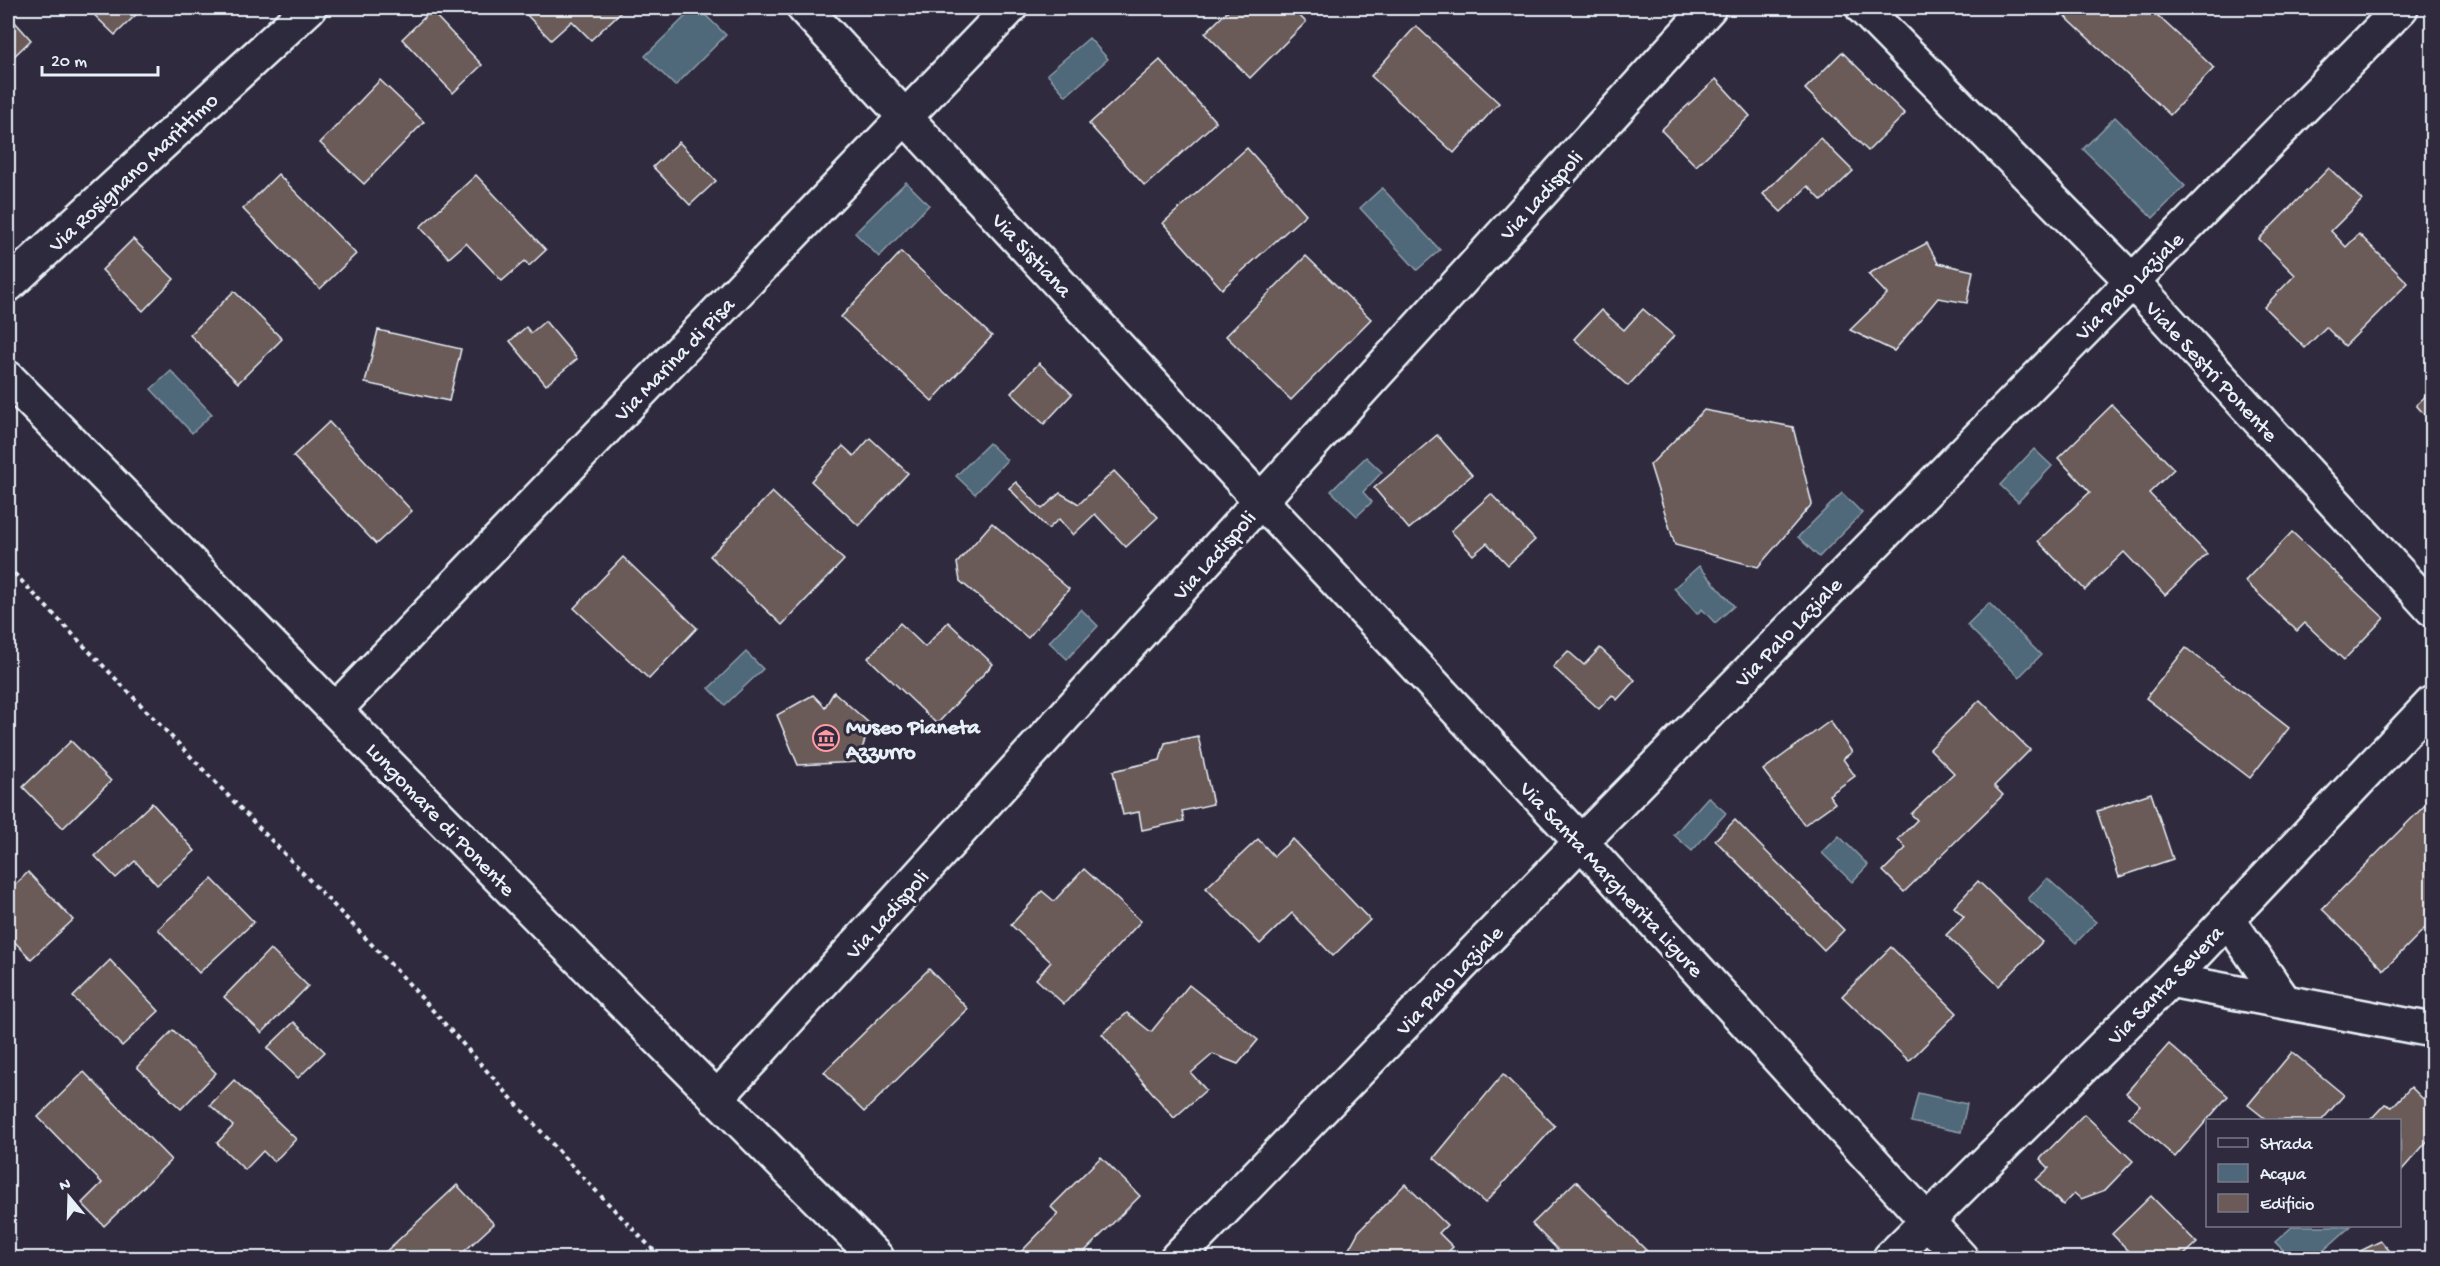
<svg xmlns="http://www.w3.org/2000/svg" width="2440" height="1266" viewBox="0 0 2440 1266" font-family="'Gochi Hand',sans-serif">
<style>
.water{fill:#4f677a;stroke:#8c9eac;stroke-width:1.5}
.building{fill:#6b5a58;stroke:#e8f1f8;stroke-width:1.5}
.lines{fill:none;stroke-linecap:round;stroke-linejoin:round}
.minor-casing{stroke:#e8f1f8;stroke-width:38}
.path{stroke:#e8f1f8;stroke-width:4;stroke-dasharray:4.5 4.5;stroke-linecap:butt}
.minor{stroke:#2f2a3d;stroke-width:33}
.labels{text-anchor:middle;stroke-width:6;stroke-linejoin:round;paint-order:stroke}
.street-label{font-size:22px;fill:#e8f1f8;stroke:#2f2a3d}
.poi-label{font-size:22px;font-weight:bold;fill:#e8f1f8;stroke:#2f2a3d;text-anchor:start}
</style>
<rect width="100%" height="100%" fill="#2f2a3d"/>
<filter id="ink" filterUnits="userSpaceOnUse"><feTurbulence type="fractalNoise" baseFrequency=".0167" numOctaves="2"/><feDisplacementMap in="SourceGraphic" scale="12" xChannelSelector="R" yChannelSelector="G"/><feConvolveMatrix kernelMatrix="1 2 1 2 8 2 1 2 1" color-interpolation-filters="sRGB"/></filter>
<g filter="url(#ink)">
<g class="water">
<polygon points="694,8 698,8 726,35 675,86 645,56"/>
<polygon points="1089,38 1108,59 1066,96 1047,74"/>
<polygon points="2115,117 2185,186 2153,218 2083,149"/>
<polygon points="906,182 929,205 879,257 855,233"/>
<polygon points="1382,188 1440,250 1417,270 1360,208"/>
<polygon points="171,371 212,414 192,433 151,389"/>
<polygon points="989,443 1007,460 975,494 956,476"/>
<polygon points="2034,449 2052,466 2018,502 2000,485"/>
<polygon points="1366,457 1382,472 1363,492 1372,502 1357,516 1331,491"/>
<polygon points="1842,493 1862,513 1819,557 1798,537"/>
<polygon points="1699,566 1734,606 1715,623 1702,609 1697,614 1674,588"/>
<polygon points="1989,603 2041,655 2019,677 1967,625"/>
<polygon points="1081,609 1098,626 1067,659 1049,642"/>
<polygon points="746,652 763,669 725,705 709,688"/>
<polygon points="1708,797 1726,813 1692,851 1674,835"/>
<polygon points="1839,836 1868,865 1852,882 1822,853"/>
<polygon points="2047,878 2096,922 2076,943 2028,899"/>
<polygon points="1918,1093 1967,1104 1961,1132 1911,1122"/>
<polygon points="2293,1226 2351,1226 2315,1258 2291,1258 2275,1242"/>
</g>
<g class="building">
<polygon points="87,8 143,8 115,35"/>
<polygon points="520,8 625,8 591,40 572,21 551,40"/>
<polygon points="1231,8 1291,8 1306,22 1250,78 1205,33"/>
<polygon points="2056,8 2166,8 2158,16 2214,68 2170,115"/>
<polygon points="431,11 482,65 453,93 402,39"/>
<polygon points="15,22 31,40 8,62 8,28"/>
<polygon points="1416,26 1499,103 1454,153 1371,76"/>
<polygon points="1842,52 1905,114 1868,151 1805,89"/>
<polygon points="1160,60 1216,122 1145,186 1089,124"/>
<polygon points="1716,79 1750,116 1696,166 1661,130"/>
<polygon points="380,80 424,122 364,184 320,143"/>
<polygon points="1820,138 1853,171 1822,201 1808,186 1781,212 1763,194"/>
<polygon points="679,142 716,181 690,205 653,167"/>
<polygon points="1247,148 1306,214 1222,289 1163,223"/>
<polygon points="2329,168 2362,200 2331,231 2346,247 2359,234 2408,283 2345,346 2326,327 2305,348 2264,307 2295,275 2259,239"/>
<polygon points="278,174 356,254 320,289 243,209"/>
<polygon points="476,175 546,250 529,266 525,261 502,281 466,243 449,258 420,227"/>
<polygon points="133,239 174,279 143,311 102,270"/>
<polygon points="1927,243 1938,263 1973,271 1967,303 1938,298 1894,351 1850,330 1887,294 1868,274"/>
<polygon points="901,252 992,336 932,401 841,317"/>
<polygon points="1306,256 1371,319 1291,400 1226,336"/>
<polygon points="234,291 282,339 238,383 190,335"/>
<polygon points="1643,309 1674,336 1628,386 1574,339 1601,310 1624,330"/>
<polygon points="545,321 577,359 546,385 510,341 526,327 531,333"/>
<polygon points="378,330 461,349 449,401 365,383"/>
<polygon points="1039,363 1072,394 1044,424 1011,393"/>
<polygon points="2432,390 2432,423 2416,405"/>
<polygon points="2112,405 2174,469 2149,493 2207,554 2165,595 2124,552 2085,590 2038,541 2090,492 2058,458"/>
<polygon points="1704,410 1793,427 1812,504 1758,567 1675,545 1650,465"/>
<polygon points="329,422 412,511 376,544 293,456"/>
<polygon points="1437,435 1472,475 1409,529 1374,488"/>
<polygon points="870,438 908,473 859,526 811,481 843,446 854,456"/>
<polygon points="1114,471 1158,517 1126,547 1095,514 1073,535 1059,519 1048,529 1009,488 1016,482 1042,509 1060,493 1079,504"/>
<polygon points="772,492 844,560 782,625 710,556"/>
<polygon points="1491,494 1535,540 1508,565 1487,543 1473,555 1451,531"/>
<polygon points="992,523 1069,589 1028,638 960,581 957,563"/>
<polygon points="2292,532 2384,618 2344,660 2305,623 2297,631 2245,581"/>
<polygon points="623,557 697,628 649,679 574,608"/>
<polygon points="948,622 993,664 937,724 868,658 900,623 925,647"/>
<polygon points="1600,648 1635,680 1617,700 1612,695 1599,709 1553,667 1568,651 1584,665"/>
<polygon points="2186,648 2289,728 2250,778 2146,698"/>
<polygon points="834,692 870,724 858,762 798,765 777,715 813,695 825,707"/>
<polygon points="1980,700 2030,750 1994,786 2003,795 1904,892 1883,871 1906,848 1898,839 1917,820 1911,814 1954,773 1930,749"/>
<polygon points="1830,721 1852,752 1843,759 1855,776 1829,795 1835,803 1804,825 1763,770"/>
<polygon points="1198,736 1213,804 1182,811 1184,821 1142,830 1139,812 1123,815 1113,771 1160,760 1165,743"/>
<polygon points="71,741 111,781 63,828 23,787"/>
<polygon points="2151,793 2173,859 2119,877 2097,811"/>
<polygon points="2432,798 2432,921 2384,970 2322,909"/>
<polygon points="152,803 195,851 157,885 135,861 116,878 95,856"/>
<polygon points="1735,820 1844,930 1824,950 1715,840"/>
<polygon points="1258,839 1274,856 1293,839 1370,920 1333,956 1292,913 1260,944 1206,888"/>
<polygon points="1084,869 1141,921 1064,1004 1036,979 1051,962 1011,925 1042,891 1054,901"/>
<polygon points="28,872 73,920 31,959 8,935 8,892"/>
<polygon points="212,879 254,922 199,973 158,929"/>
<polygon points="1978,881 2042,942 1999,986 1946,935 1964,917 1954,907"/>
<polygon points="1891,947 1957,1013 1909,1061 1842,996"/>
<polygon points="270,949 308,986 262,1033 224,997"/>
<polygon points="110,960 159,1011 122,1046 73,997"/>
<polygon points="929,969 968,1009 864,1112 824,1072"/>
<polygon points="1189,985 1258,1040 1238,1064 1213,1054 1191,1073 1206,1090 1174,1118 1102,1034 1127,1013 1151,1032"/>
<polygon points="294,1022 325,1052 298,1078 267,1048"/>
<polygon points="173,1030 216,1073 181,1109 137,1067"/>
<polygon points="2169,1044 2228,1096 2175,1157 2129,1117 2140,1105 2126,1093"/>
<polygon points="2292,1052 2344,1095 2322,1120 2267,1120 2248,1105"/>
<polygon points="84,1072 171,1160 104,1226 82,1203 102,1183 38,1117"/>
<polygon points="1503,1074 1555,1126 1485,1203 1434,1158"/>
<polygon points="234,1080 296,1139 274,1162 263,1151 245,1170 217,1143 233,1126 210,1105"/>
<polygon points="2411,1087 2423,1099 2429,1093 2432,1097 2432,1136 2400,1172 2400,1120 2370,1120 2385,1104 2392,1107"/>
<polygon points="2084,1114 2133,1161 2105,1190 2081,1199 2074,1193 2063,1205 2036,1180 2049,1168 2040,1159"/>
<polygon points="1101,1157 1140,1196 1078,1258 1015,1258 1058,1214 1051,1207"/>
<polygon points="1576,1181 1654,1258 1566,1258 1532,1224"/>
<polygon points="1405,1184 1447,1225 1439,1233 1453,1247 1442,1258 1344,1258 1359,1231"/>
<polygon points="457,1185 494,1224 457,1258 379,1258"/>
<polygon points="2151,1196 2197,1243 2181,1258 2136,1258 2112,1234"/>
<polygon points="2381,1241 2396,1258 2354,1258 2358,1252"/>
</g>
<g class="lines">
<defs>
<g id="minor">
<polyline points="804,8 1261,501 1581,842 1961,1258"/>
<polyline points="1863,8 2132,281 2432,609"/>
<polyline points="8,285 309,8"/>
<path d="M 8,378 C 298,671 585,968 877,1258"/>
<polyline points="336,709 1010,8"/>
<polyline points="2228,919 2284,1001"/>
<polyline points="2170,980 2432,1030"/>
<polyline points="716,1099 1709,8"/>
<polyline points="1177,1258 1581,842 2401,8"/>
<polyline points="1890,1258 2170,980 2432,703"/>
</g>
</defs>
<use href="#minor" class="minor-casing"/>
<polyline class="path" points="8,567 402,976 572,1166 661,1258"/>
<use href="#minor" class="minor"/>
</g>
</g>
<defs>
<symbol id="museum-ring" viewBox="-11 -11 22 22"><circle r="9.5" fill="#2f2a3d" stroke="#ff9aa2" stroke-width="1.5"/><path d="M0-6L6-3V-2H-6V-3ZM-5-1h2V3h-2ZM-1-1h2V3h-2ZM3-1h2V3H3ZM-6 4H6V6H-6Z" fill="#ff9aa2"/></symbol>
</defs>
<g fill-rule="evenodd">
<use href="#museum-ring" x="811" y="723" width="30" height="30"/>
</g>
<g class="labels">
<g class="street-label">
<text transform="translate(132 171) rotate(-43)" y="8">Via Rosignano Marittimo</text>
<text transform="translate(1540 194) rotate(-48)" y="8">Via Ladispoli</text>
<text transform="translate(1033 254) rotate(47)" y="8">Via Sistiana</text>
<text transform="translate(2128 285) rotate(-45)" y="8">Via Palo Laziale</text>
<text transform="translate(673 358) rotate(-46)" y="8">Via Marina di Pisa</text>
<text transform="translate(2213 370) rotate(47)" y="8">Viale Sestri Ponente</text>
<text transform="translate(1213 554) rotate(-48)" y="8">Via Ladispoli</text>
<text transform="translate(1787 631) rotate(-46)" y="8">Via Palo Laziale</text>
<text transform="translate(442 818) rotate(46)" y="8">Lungomare di Ponente</text>
<text transform="translate(1613 878) rotate(47)" y="8">Via Santa Margherita Ligure</text>
<text transform="translate(886 913) rotate(-48)" y="8">Via Ladispoli</text>
<text transform="translate(1448 979) rotate(-46)" y="8">Via Palo Laziale</text>
<text transform="translate(2164 984) rotate(-46)" y="8">Via Santa Severa</text>
</g>
<g class="poi-label">
<text x="846" y="733">Museo Pianeta<tspan x="846" dy="25">Azzurro</tspan></text>
</g>
</g>
<rect width="2440" height="1266" fill="none" stroke="#2f2a3d" stroke-width="30"/>
<rect x="15" y="15" width="2410" height="1236" fill="none" stroke="#e8f1f8" stroke-width="2" filter="url(#ink)"/>
<rect x="2206" y="1119" width="195" height="108" fill="#2f2a3d" stroke="#797a88" stroke-width="1.5"/>
<rect x="2218" y="1138" width="30" height="9" fill="#2f2a3d" stroke="#797a88" stroke-width="1.5"/>
<text x="2260" y="1149" font-size="18" fill="#e8f1f8">Strada</text>
<rect x="2218" y="1164" width="30" height="18" fill="#4f677a" stroke="#797a88" stroke-width="1.5"/>
<text x="2260" y="1179" font-size="18" fill="#e8f1f8">Acqua</text>
<rect x="2218" y="1194" width="30" height="18" fill="#6b5a58" stroke="#797a88" stroke-width="1.5"/>
<text x="2260" y="1209" font-size="18" fill="#e8f1f8">Edificio</text>
<g transform="translate(69 1197) rotate(341)" stroke="#2f2a3d" stroke-width="4.5" paint-order="stroke">
<path d="M0-4.5L10 22L0 15L-10 22Z" fill="#e8f1f8"/>
<text y="-9" font-size="16" font-weight="bold" text-anchor="middle" fill="#e8f1f8">N</text>
</g>
<path d="M42 66v9h116v-9" fill="none" stroke="#e8f1f8" stroke-width="3"/>
<text x="51" y="66" font-size="18" fill="#e8f1f8" stroke="#2f2a3d" stroke-width="4.5" paint-order="stroke">20 m</text>
</svg>
